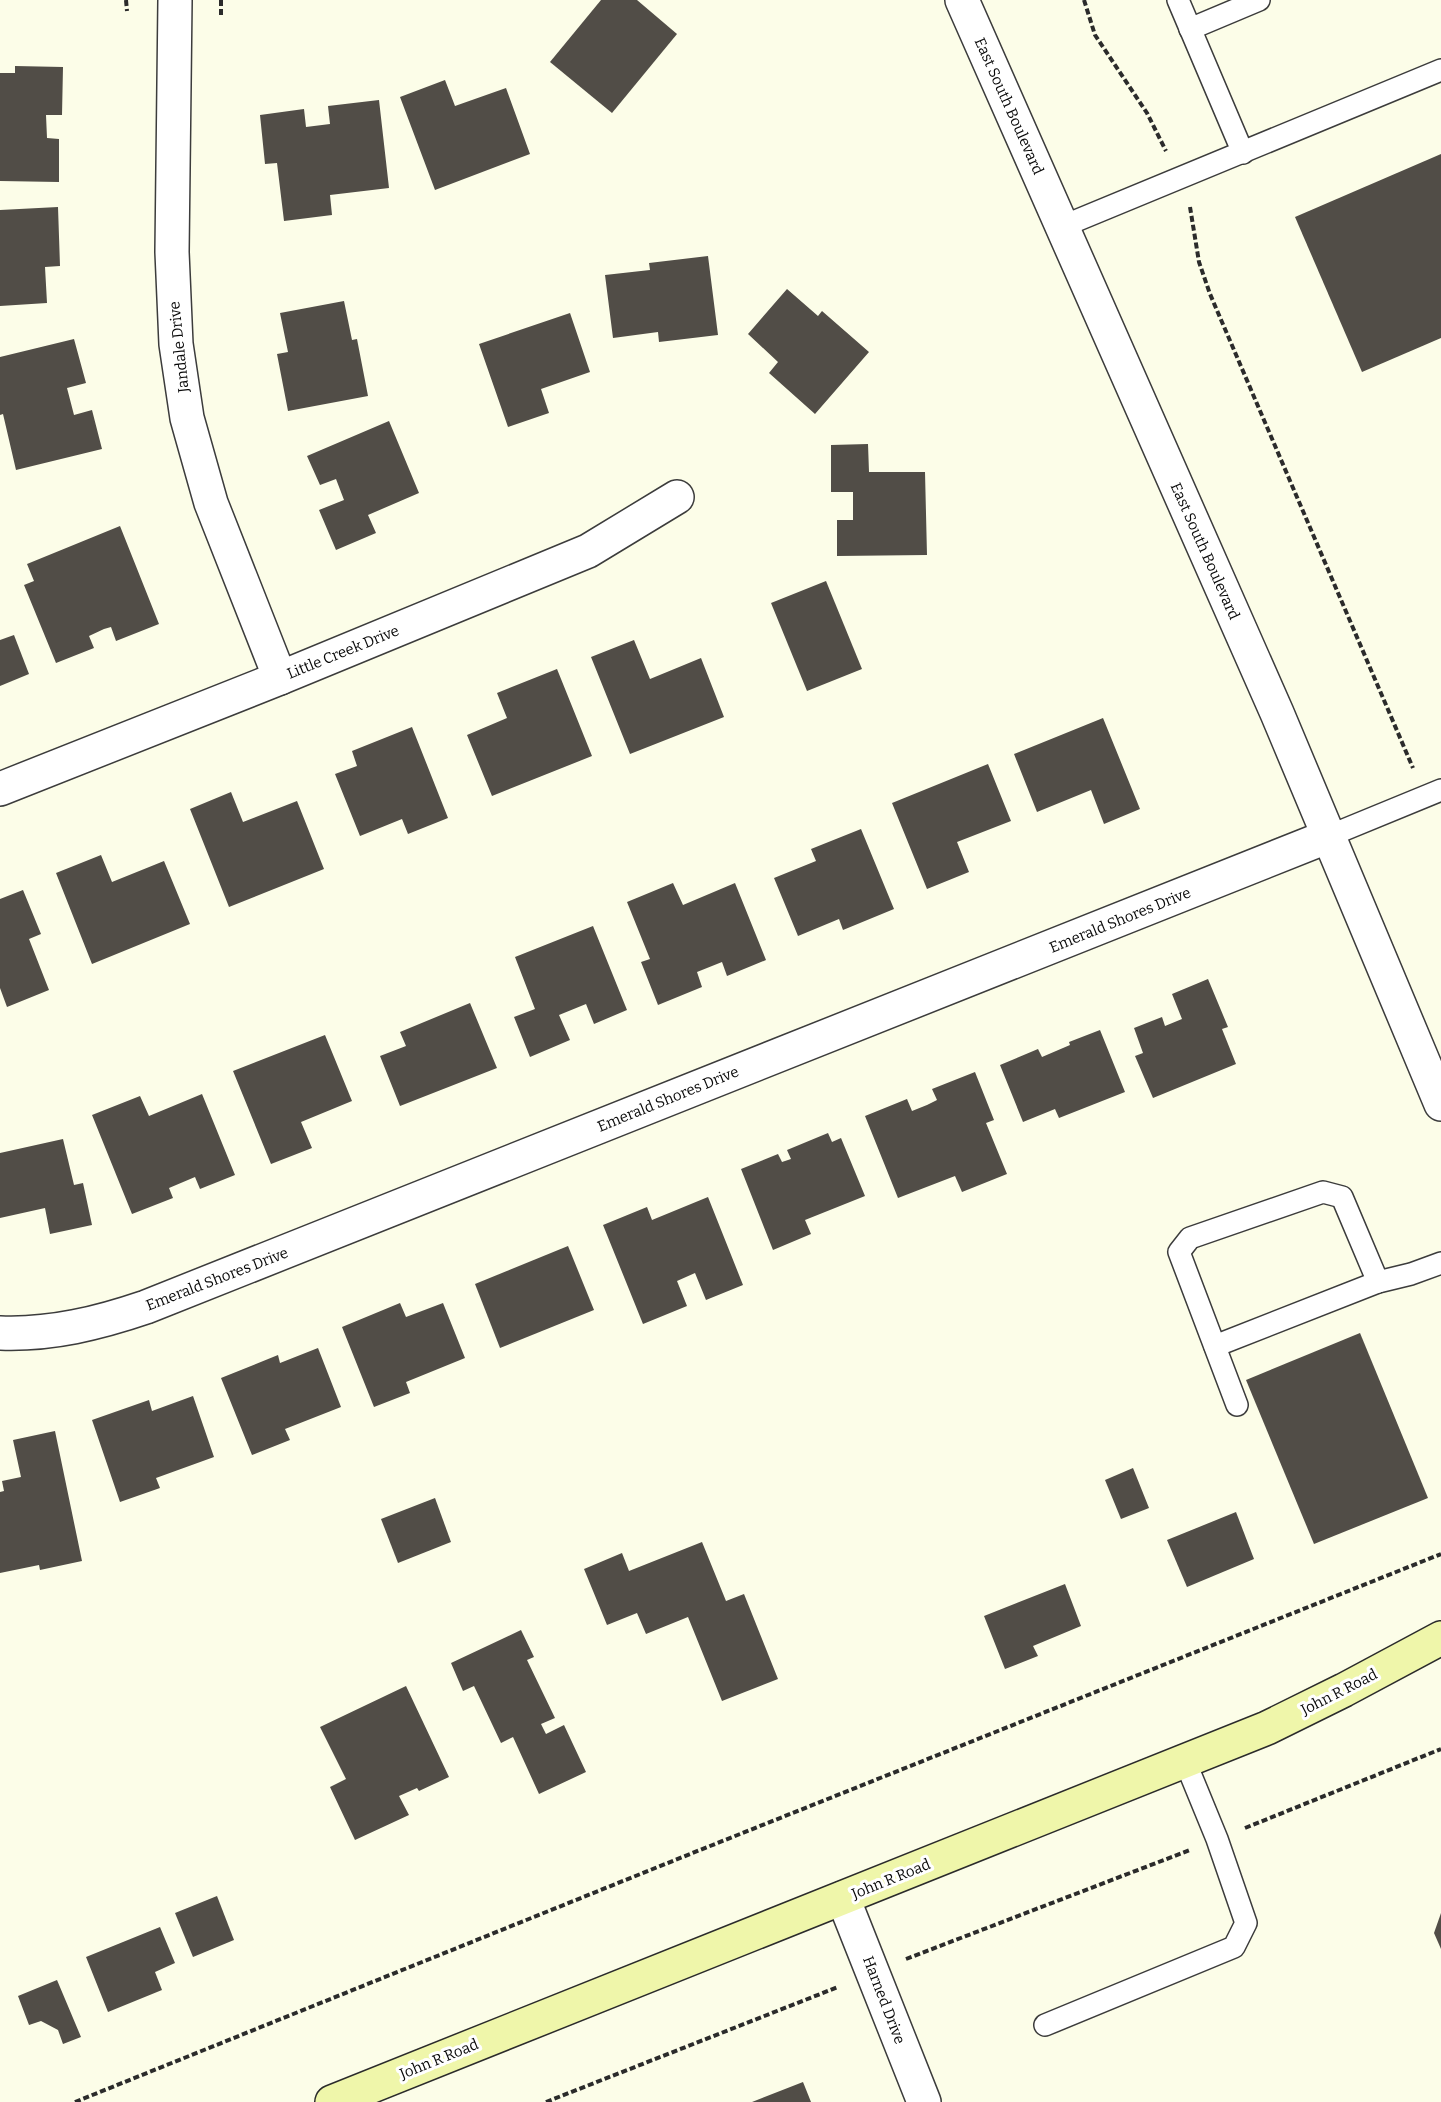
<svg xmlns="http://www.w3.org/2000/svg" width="1441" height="2102" viewBox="0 0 1441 2102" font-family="Bitter,serif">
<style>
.building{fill:#514d47}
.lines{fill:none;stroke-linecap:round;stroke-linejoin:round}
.service-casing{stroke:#3c3c3c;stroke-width:24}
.minor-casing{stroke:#3c3c3c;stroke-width:36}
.tertiary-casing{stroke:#3c3c3c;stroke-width:36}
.secondary-casing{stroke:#2b2b2b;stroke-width:36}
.path{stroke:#2b2b2b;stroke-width:4;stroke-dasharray:6 3;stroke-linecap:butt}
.service{stroke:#fff;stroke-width:21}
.minor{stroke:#fff;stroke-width:33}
.tertiary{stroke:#fff;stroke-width:33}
.secondary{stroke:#eff6aa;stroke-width:33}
.labels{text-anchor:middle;stroke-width:6;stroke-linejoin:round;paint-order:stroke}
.street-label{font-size:15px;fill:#090909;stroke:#fff}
</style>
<rect width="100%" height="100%" fill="#fcfde8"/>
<g class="building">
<polygon points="601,0 637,0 677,34 612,113 550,62"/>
<polygon points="15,66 63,67 62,115 46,115 47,138 59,139 59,182 0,181 0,73 15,73"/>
<polygon points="445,80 455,106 506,88 530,154 435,190 400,97"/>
<polygon points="379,100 389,188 330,195 332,215 284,221 277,163 265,164 260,115 304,109 306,127 330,124 328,106"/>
<polygon points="1441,154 1441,338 1362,372 1295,217"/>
<polygon points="58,207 60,266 45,267 47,303 0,306 0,210"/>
<polygon points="708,256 718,335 659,342 658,332 613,338 605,275 650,270 649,263"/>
<polygon points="787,289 818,316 822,311 869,352 815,414 769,373 778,362 748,334"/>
<polygon points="344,301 352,340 357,339 368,396 288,411 277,354 288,352 280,313"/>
<polygon points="570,313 590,372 541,389 549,413 508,427 479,344"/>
<polygon points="74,339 86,383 67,388 74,415 92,410 102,449 16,470 3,414 0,415 0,357"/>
<polygon points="389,421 419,493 368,515 376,533 336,550 319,510 344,500 336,479 320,485 307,456"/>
<polygon points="868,444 869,472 925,472 927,555 837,556 837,520 853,520 853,492 831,492 831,445"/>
<polygon points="120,526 159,624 116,641 111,627 104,629 89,636 94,648 56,663 24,585 34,581 27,564"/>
<polygon points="826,581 862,669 807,691 771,603"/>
<polygon points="14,635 29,674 0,686 0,640"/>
<polygon points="634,640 650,679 701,658 724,717 630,754 591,657"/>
<polygon points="557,669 592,756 492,796 467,735 507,718 497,693"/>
<polygon points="1103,718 1140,809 1104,824 1091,790 1037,812 1014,754"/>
<polygon points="412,727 448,818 408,834 402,819 360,836 335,774 357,766 352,751"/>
<polygon points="988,764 1011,821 957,842 969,872 927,889 892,803"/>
<polygon points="231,792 243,822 297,801 324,869 229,907 190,809"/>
<polygon points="861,829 894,909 843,930 839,919 798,936 774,878 816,861 811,849"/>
<polygon points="101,855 112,882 164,861 190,924 92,964 56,873"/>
<polygon points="673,883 683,905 735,883 766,960 727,976 722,962 697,972 702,987 658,1005 641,962 650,959 627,902"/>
<polygon points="23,890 41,934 29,939 49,990 7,1007 0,988 0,899"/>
<polygon points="593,926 627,1010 594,1024 586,1004 559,1015 570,1040 530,1057 514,1017 535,1009 515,957"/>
<polygon points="1208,979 1228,1027 1222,1029 1236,1064 1153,1098 1135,1056 1143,1053 1134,1028 1162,1017 1165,1026 1182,1019 1172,994"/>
<polygon points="470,1003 497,1068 400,1106 380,1056 406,1046 400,1032"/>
<polygon points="1100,1030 1125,1092 1059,1118 1055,1109 1023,1122 1000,1065 1038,1049 1042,1057 1070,1045 1069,1042"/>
<polygon points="325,1035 352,1101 301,1122 312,1148 271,1164 233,1071"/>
<polygon points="975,1072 994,1120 986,1123 1007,1174 962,1192 955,1176 898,1198 865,1116 907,1099 912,1111 927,1105 937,1100 932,1089"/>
<polygon points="202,1094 235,1175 200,1189 195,1177 169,1188 173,1198 132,1214 92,1115 140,1096 149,1116"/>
<polygon points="828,1133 832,1142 841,1138 865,1196 805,1220 811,1234 773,1250 741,1169 778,1154 782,1162 791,1159 787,1150"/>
<polygon points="63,1139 74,1185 83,1183 92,1225 50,1234 45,1208 0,1218 0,1153"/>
<polygon points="708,1197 743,1285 706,1300 695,1273 677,1281 687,1306 643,1324 603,1225 647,1207 652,1220"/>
<polygon points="568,1246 594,1310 500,1348 475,1284"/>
<polygon points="400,1303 406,1317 443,1303 465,1358 406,1382 410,1393 374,1407 342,1327"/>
<polygon points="1360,1333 1428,1498 1314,1544 1246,1380"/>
<polygon points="318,1348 341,1407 285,1429 290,1440 252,1455 221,1378 278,1355 280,1363"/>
<polygon points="193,1396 214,1457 156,1478 160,1488 120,1502 92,1420 149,1400 152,1411"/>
<polygon points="55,1431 82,1561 40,1570 39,1565 0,1573 0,1492 4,1491 2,1481 21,1477 13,1440"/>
<polygon points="1133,1468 1149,1508 1121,1519 1105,1480"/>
<polygon points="435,1498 451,1542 398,1563 381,1519"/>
<polygon points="1236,1512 1254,1559 1187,1587 1167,1540"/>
<polygon points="702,1542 726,1601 744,1594 778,1679 722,1701 688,1617 646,1634 637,1613 607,1625 584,1569 622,1553 629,1571"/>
<polygon points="1065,1584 1081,1626 1033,1646 1038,1656 1005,1669 984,1616"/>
<polygon points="521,1630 534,1657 527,1660 555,1718 541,1724 546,1734 564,1725 586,1772 539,1794 513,1737 501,1743 474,1686 463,1691 451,1663"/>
<polygon points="406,1686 449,1777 419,1791 417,1788 399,1796 409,1815 355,1840 330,1787 346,1779 320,1727"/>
<polygon points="217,1896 234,1940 193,1957 175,1913"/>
<polygon points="1441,1913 1441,1949 1434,1933"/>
<polygon points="160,1927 175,1963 155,1972 162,1990 108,2012 86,1957"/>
<polygon points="57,1980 81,2037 63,2044 58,2030 41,2021 29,2025 18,1996"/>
<polygon points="803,2082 811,2102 752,2102"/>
</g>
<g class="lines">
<defs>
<g id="service">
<polyline points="1178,0 1243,153"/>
<polyline points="1190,29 1259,0"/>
<polyline points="1061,227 1441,70"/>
<polyline points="1329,836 1441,790"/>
<polyline points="1215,1346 1378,1282 1411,1274 1441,1263"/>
<polyline points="1237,1405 1179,1252 1190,1238 1323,1192 1342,1197 1378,1282"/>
<polyline points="1045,2025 1234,1947 1246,1923 1217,1839 1185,1761"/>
</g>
<g id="minor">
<polyline points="175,0 172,252 176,344 187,418 211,503 280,678"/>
<polyline points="0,789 280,678 588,551 677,497"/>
<path d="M 0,1333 C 51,1335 99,1323 146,1307 L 1329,836"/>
<polyline points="843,1898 924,2102"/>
</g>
<polyline id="tertiary" points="962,0 1277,713 1441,1104"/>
<polyline id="secondary" points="332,2102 1267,1728 1344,1690 1441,1638"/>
</defs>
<use href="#service" class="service-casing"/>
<use href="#minor" class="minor-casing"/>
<use href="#tertiary" class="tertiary-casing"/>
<use href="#secondary" class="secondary-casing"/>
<g class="path">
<polyline points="126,0 127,11"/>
<polyline points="221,0 221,15"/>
<polyline points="1084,0 1095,35 1147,113 1166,151"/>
<polyline points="1190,207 1199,262 1210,294 1413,768"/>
<polyline points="1245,1828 1441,1749"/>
<polyline points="906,1959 1190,1850"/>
<polyline points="75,2102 690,1854 1441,1554"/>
<polyline points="546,2102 838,1987"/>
</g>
<use href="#service" class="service"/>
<use href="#minor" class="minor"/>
<use href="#tertiary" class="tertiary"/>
<use href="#secondary" class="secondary"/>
</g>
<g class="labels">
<g class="street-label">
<text transform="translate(1009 106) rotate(66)" y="5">East South Boulevard</text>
<text transform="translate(179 347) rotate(-96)" y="5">Jandale Drive</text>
<text transform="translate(1205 551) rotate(66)" y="5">East South Boulevard</text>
<text transform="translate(343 652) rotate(-22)" y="5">Little Creek Drive</text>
<text transform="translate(1120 920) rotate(-22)" y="5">Emerald Shores Drive</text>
<text transform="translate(668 1099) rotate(-22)" y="5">Emerald Shores Drive</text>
<text transform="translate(217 1279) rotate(-21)" y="5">Emerald Shores Drive</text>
<text transform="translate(1339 1692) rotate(-27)" y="5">John R Road</text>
<text transform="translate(891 1879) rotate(-22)" y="5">John R Road</text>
<text transform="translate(884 2000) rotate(69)" y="5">Harned Drive</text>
<text transform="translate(439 2059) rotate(-22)" y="5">John R Road</text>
</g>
</g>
</svg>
